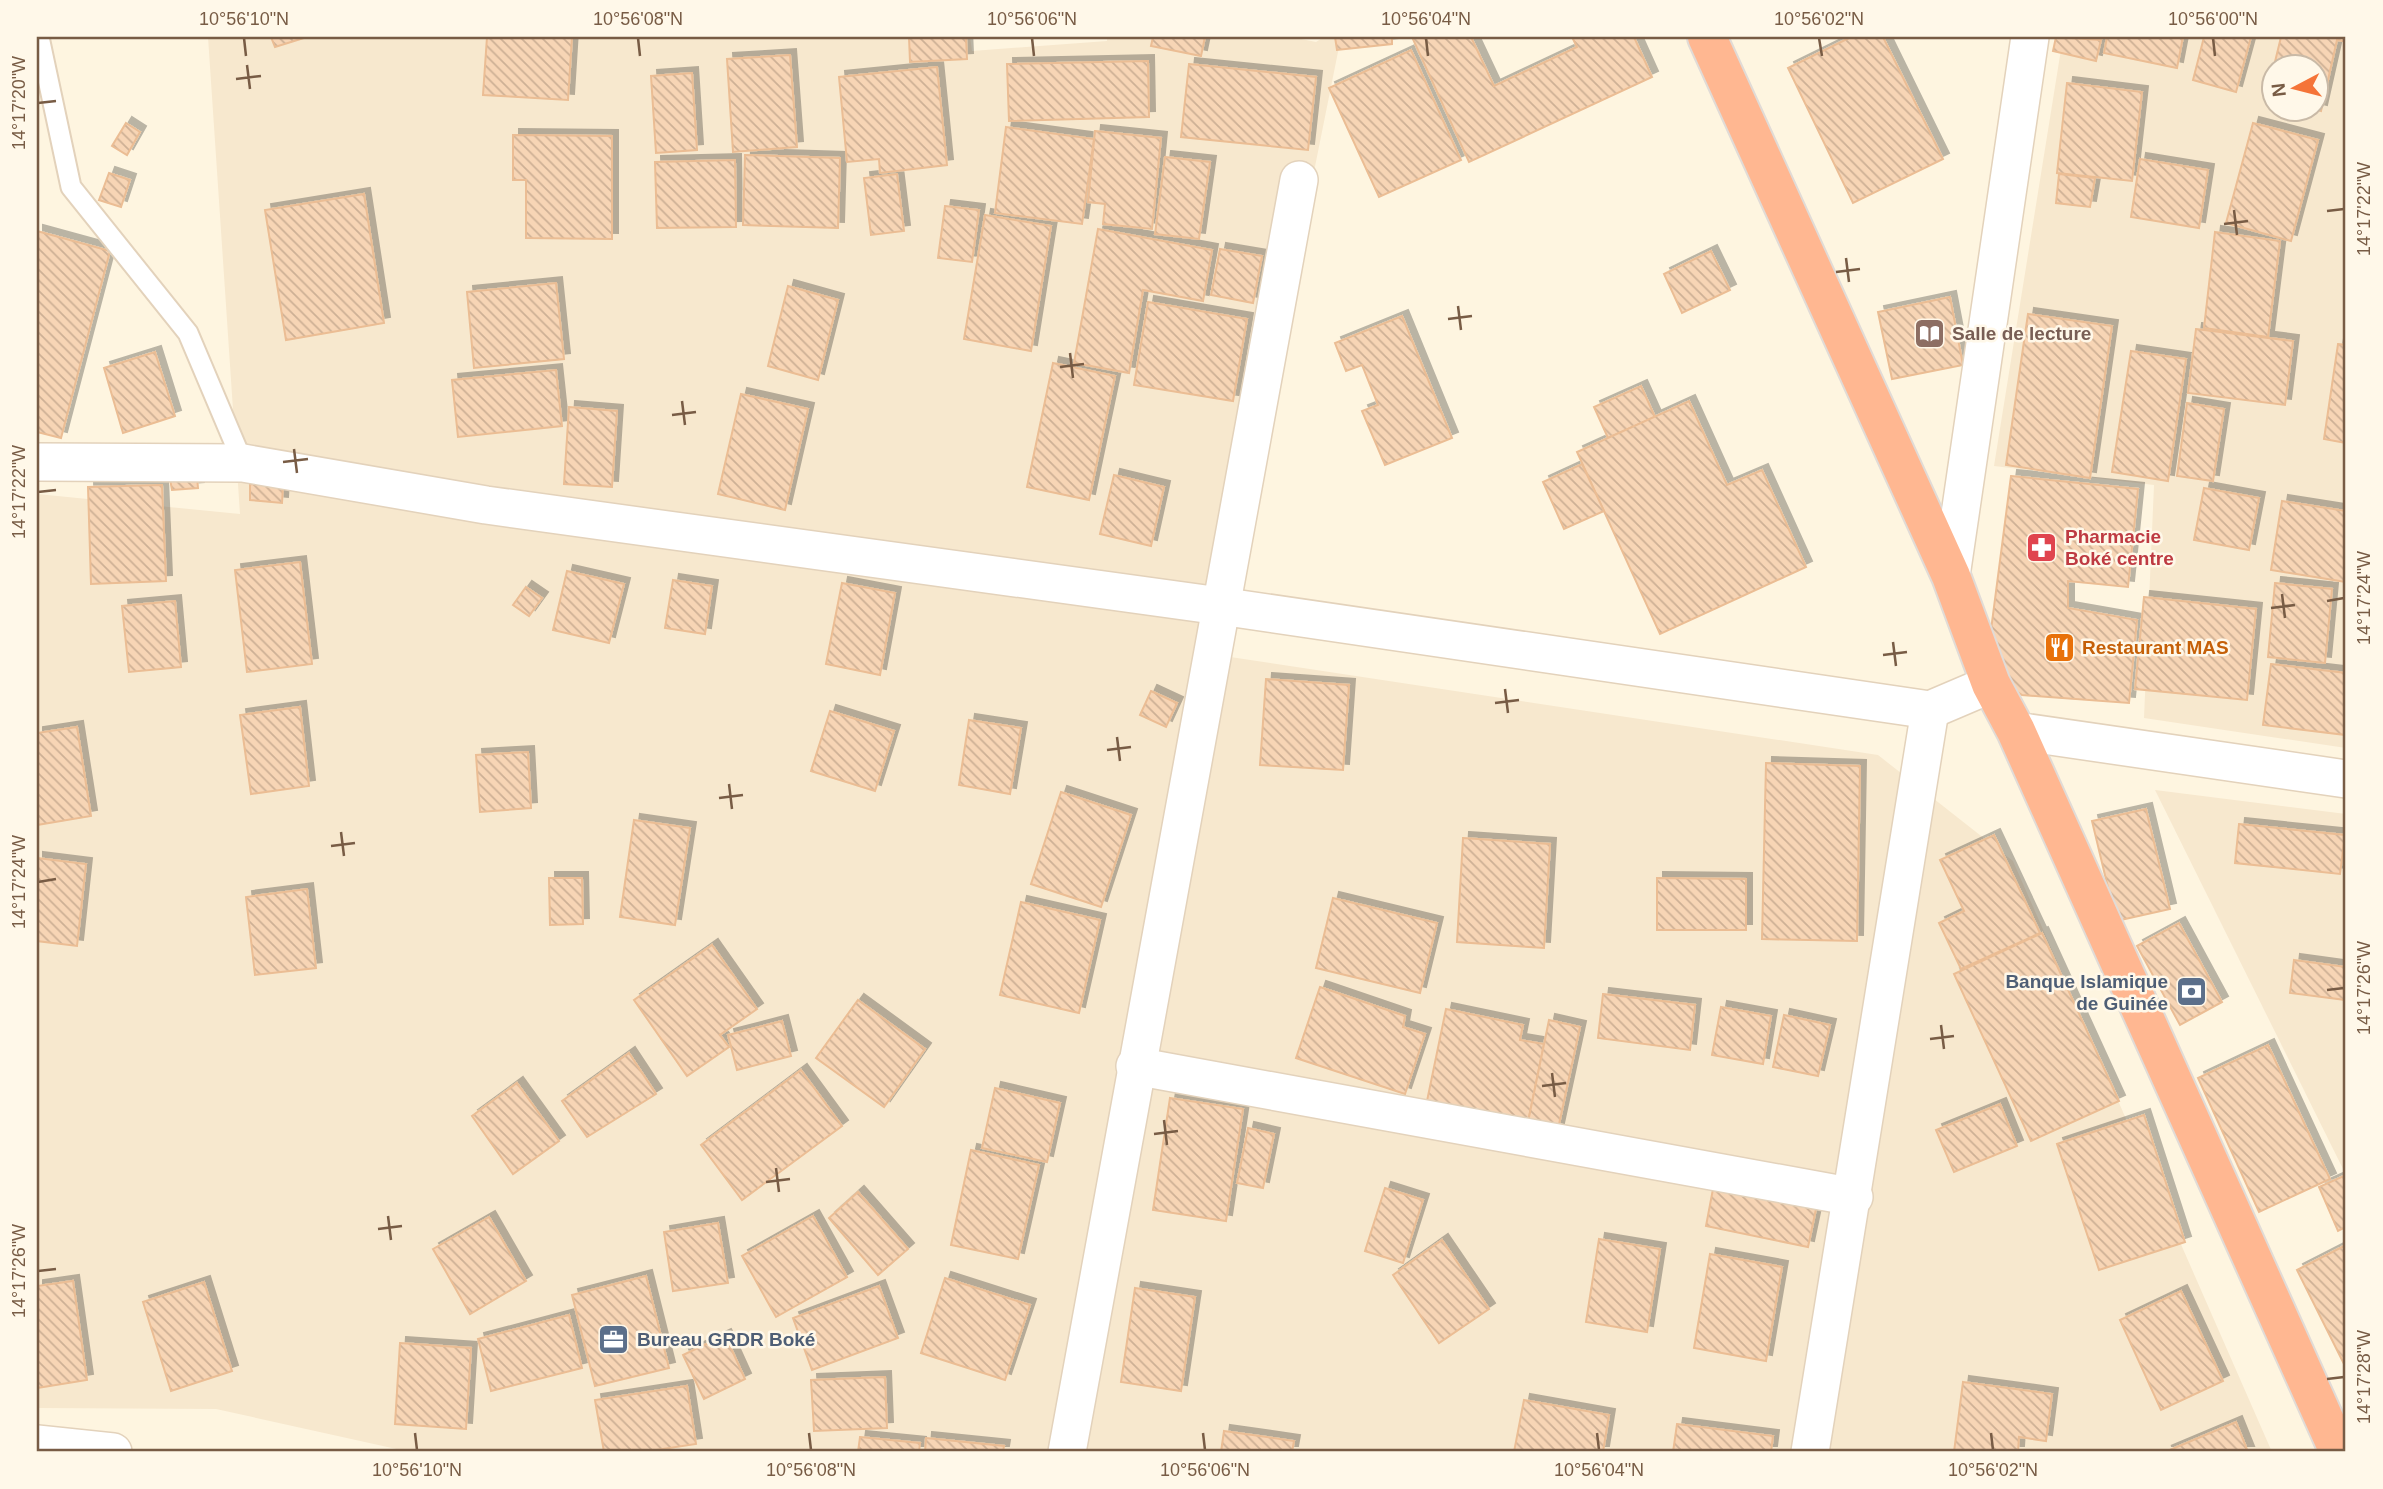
<svg xmlns="http://www.w3.org/2000/svg" width="2383" height="1489" viewBox="0 0 2383 1489" font-family="Arial,sans-serif">
<style>
.residential{fill:#f7e8ce;fill-rule:evenodd}
.building{fill:url(#building-back-hatch);stroke:#ebbd94;stroke-width:2;filter:url(#shadow)}
.lines{fill:none;stroke-linecap:round;stroke-linejoin:round}
.lane-casing{stroke:#e3d2bb;stroke-width:23}
.street-casing{stroke:#e3d2bb;stroke-width:40}
.highway-casing{stroke:#e1dbd6;stroke-width:42}
.lane{stroke:#fff;stroke-width:19}
.street{stroke:#fff;stroke-width:37}
.highway{stroke:#ffb791;stroke-width:38}
.ticks{fill:none;stroke:#785c45;stroke-width:2.5}
.labels{text-anchor:middle;stroke-width:5;stroke-linejoin:round;paint-order:stroke}
.education-label{font-size:19px;font-weight:bold;fill:#785e54;stroke:#fff8e9;text-anchor:start}
.health-label{font-size:19px;font-weight:bold;fill:#be3a42;stroke:#fff8e9;text-anchor:start}
.food-label{font-size:19px;font-weight:bold;fill:#c56008;stroke:#fff8e9;text-anchor:start}
.service-label{font-size:19px;font-weight:bold;fill:#4e5e75;stroke:#fff8e9;text-anchor:end}
.neatline{fill:none;stroke:#785c45;stroke-width:2.5}
.ticks-label{font-size:18px;text-anchor:middle;fill:#785c45}
</style>
<defs>
<pattern id="building-back-hatch" width="6" height="6" patternUnits="userSpaceOnUse" patternTransform="scale(1.75)"><rect width="6" height="6" fill="#f7d5b5"/><path d="M-1 5l2 2M0 0l6 6M5-1l2 2" fill="none" stroke="#cdb095"/></pattern>
<filter id="shadow"><feDropShadow dx="6" dy="-6" stdDeviation="0" flood-color="#0004"/></filter>
</defs>
<rect width="100%" height="100%" fill="#fef5e0"/>
<g class="residential">
<polygon points="208,37 970,37 972,51 1107,41 1107,37 1291,37 1316,42 1324,37 1341,37 1217,655 1878,755 2013,861 2272,1452 410,1452 216,1409 37,1408 37,494 240,514"/>
<path d="M 2063,37 L 2346,37 L 2346,748 L 2144,718 L 2154,485 L 1994,466 ZM 2274,66 L 2316,66 L 2316,108 L 2274,108 Z"/>
<polygon points="2155,790 2346,814 2346,1175"/>
</g>
<g class="building">
<polygon points="271,37 307,37 275,47"/>
<polygon points="487,37 572,37 568,100 483,95"/>
<polygon points="909,37 966,37 967,59 910,62"/>
<polygon points="1153,37 1205,37 1201,56 1151,46"/>
<polygon points="1335,37 1392,37 1392,44 1337,50"/>
<polygon points="1412,37 1471,37 1494,86 1577,47 1572,37 1634,37 1652,77 1469,162"/>
<polygon points="1851,37 1883,37 1943,159 1853,203 1788,68"/>
<polygon points="2056,37 2101,40 2096,61 2053,51"/>
<polygon points="2107,37 2183,37 2177,68 2104,53"/>
<polygon points="2204,37 2251,37 2236,92 2193,80"/>
<polygon points="2281,37 2344,37 2343,41 2337,40 2321,111 2310,108 2316,108 2316,66 2274,66 2274,100 2266,99"/>
<polygon points="1411,50 1461,160 1379,197 1329,88"/>
<polygon points="790,55 797,147 733,152 727,59"/>
<polygon points="1148,61 1149,117 1009,121 1007,64"/>
<polygon points="1189,64 1316,77 1308,150 1181,137"/>
<polygon points="937,67 947,165 880,173 879,159 847,162 839,77"/>
<polygon points="692,73 697,150 656,153 651,76"/>
<polygon points="2067,83 2142,92 2132,181 2057,173"/>
<polygon points="126,123 140,132 127,155 112,146"/>
<polygon points="2253,123 2318,140 2291,241 2226,223"/>
<polygon points="1006,127 1094,139 1082,224 995,213"/>
<polygon points="1095,131 1161,138 1152,229 1103,224 1105,204 1088,202"/>
<polygon points="513,135 612,136 612,239 526,238 526,180 513,180"/>
<polygon points="745,155 840,158 838,228 743,225"/>
<polygon points="1165,157 1210,162 1199,239 1155,234"/>
<polygon points="2140,159 2208,170 2199,228 2131,217"/>
<polygon points="735,160 736,227 657,228 655,162"/>
<polygon points="109,173 130,180 121,207 99,200"/>
<polygon points="897,174 904,231 871,235 864,178"/>
<polygon points="2059,174 2095,178 2090,207 2056,203"/>
<polygon points="364,194 384,323 286,340 265,210"/>
<polygon points="945,206 979,210 972,262 938,258"/>
<polygon points="985,215 1051,226 1031,351 964,339"/>
<polygon points="1098,229 1212,250 1203,301 1143,290 1129,373 1074,363"/>
<polygon points="37,231 110,251 61,438 37,432"/>
<polygon points="2215,232 2280,241 2268,337 2204,328"/>
<polygon points="1220,249 1262,256 1253,303 1211,295"/>
<polygon points="1711,251 1730,290 1682,313 1664,274"/>
<polygon points="556,283 564,359 474,368 467,292"/>
<polygon points="788,286 838,300 818,380 768,366"/>
<polygon points="1950,297 1963,365 1892,379 1878,312"/>
<polygon points="1148,302 1247,319 1233,401 1134,385"/>
<polygon points="2028,314 2112,326 2090,478 2006,465"/>
<polygon points="1402,316 1452,438 1385,465 1362,411 1378,405 1362,365 1346,371 1335,343"/>
<polygon points="2196,329 2293,341 2285,405 2188,393"/>
<polygon points="2338,344 2346,345 2346,443 2324,439"/>
<polygon points="2131,351 2186,359 2168,481 2112,472"/>
<polygon points="155,352 175,416 123,433 104,368"/>
<polygon points="1053,363 1115,376 1089,500 1027,487"/>
<polygon points="556,370 562,426 458,437 452,380"/>
<polygon points="1641,386 1655,417 1608,438 1594,407"/>
<polygon points="741,394 808,409 785,510 718,494"/>
<polygon points="1689,401 1727,485 1762,470 1806,567 1660,634 1577,452"/>
<polygon points="2187,403 2224,409 2213,481 2177,476"/>
<polygon points="569,407 617,411 612,487 564,484"/>
<polygon points="1582,464 1604,511 1564,529 1543,482"/>
<polygon points="1114,475 1164,487 1151,546 1100,534"/>
<polygon points="2011,476 2138,489 2128,587 2068,581 2068,608 2137,620 2129,703 2022,695 1999,679 1988,653"/>
<polygon points="197,477 198,488 172,490 170,479"/>
<polygon points="250,484 283,486 282,503 250,500"/>
<polygon points="162,485 166,581 91,584 88,487"/>
<polygon points="2204,488 2259,498 2249,550 2194,540"/>
<polygon points="2282,501 2346,511 2346,582 2271,570"/>
<polygon points="300,562 312,664 247,672 235,570"/>
<polygon points="567,571 624,584 609,643 553,630"/>
<polygon points="673,580 712,586 705,634 665,628"/>
<polygon points="842,583 895,593 880,675 826,664"/>
<polygon points="2275,583 2332,589 2325,663 2268,657"/>
<polygon points="526,587 542,598 529,616 513,605"/>
<polygon points="2144,597 2256,609 2247,700 2135,689"/>
<polygon points="175,601 181,667 129,672 122,606"/>
<polygon points="2271,664 2346,673 2346,735 2263,725"/>
<polygon points="1266,679 1349,685 1343,770 1260,765"/>
<polygon points="1151,691 1177,703 1166,727 1140,715"/>
<polygon points="300,707 309,786 251,794 240,715"/>
<polygon points="830,711 894,731 875,791 811,771"/>
<polygon points="969,720 1021,728 1010,794 959,785"/>
<polygon points="77,727 91,816 37,825 37,733"/>
<polygon points="528,752 531,808 480,812 476,755"/>
<polygon points="1766,763 1860,766 1857,941 1762,939"/>
<polygon points="1061,792 1131,815 1101,907 1031,884"/>
<polygon points="2146,809 2170,909 2116,921 2092,821"/>
<polygon points="634,820 690,828 675,925 620,917"/>
<polygon points="2239,824 2345,835 2340,874 2235,863"/>
<polygon points="1994,835 2040,933 1961,969 1939,923 1964,911 1940,860"/>
<polygon points="1463,838 1550,844 1544,948 1457,942"/>
<polygon points="37,858 86,864 77,946 37,941"/>
<polygon points="549,878 582,878 583,924 550,925"/>
<polygon points="1657,878 1746,879 1746,930 1657,930"/>
<polygon points="307,889 316,968 255,975 246,897"/>
<polygon points="1333,898 1437,923 1420,993 1316,968"/>
<polygon points="1021,902 1100,920 1079,1013 1000,995"/>
<polygon points="2179,923 2222,1002 2180,1025 2137,946"/>
<polygon points="2042,933 2119,1101 2031,1141 1954,974"/>
<polygon points="712,945 757,1009 720,1035 729,1047 687,1076 634,1000"/>
<polygon points="2294,960 2346,967 2346,1000 2290,993"/>
<polygon points="1320,987 1405,1016 1403,1027 1425,1034 1405,1094 1296,1058"/>
<polygon points="1603,994 1695,1005 1690,1050 1598,1038"/>
<polygon points="858,1000 925,1049 884,1107 816,1058"/>
<polygon points="1721,1007 1771,1016 1763,1064 1712,1055"/>
<polygon points="1446,1009 1523,1025 1520,1040 1544,1044 1528,1122 1427,1101"/>
<polygon points="1784,1015 1830,1025 1818,1076 1773,1067"/>
<polygon points="1549,1020 1580,1027 1558,1129 1528,1122"/>
<polygon points="782,1021 791,1056 737,1070 728,1035"/>
<polygon points="2268,1045 2330,1179 2259,1212 2198,1078"/>
<polygon points="629,1053 656,1094 587,1137 562,1101"/>
<polygon points="801,1070 842,1126 742,1200 701,1145"/>
<polygon points="517,1083 559,1141 513,1174 472,1116"/>
<polygon points="995,1088 1060,1103 1047,1162 982,1148"/>
<polygon points="1170,1098 1243,1109 1226,1221 1153,1210"/>
<polygon points="2000,1104 2017,1146 1954,1172 1936,1130"/>
<polygon points="2144,1115 2185,1242 2099,1270 2057,1144"/>
<polygon points="1248,1128 1274,1134 1263,1188 1237,1183"/>
<polygon points="971,1150 1039,1165 1018,1259 951,1245"/>
<polygon points="2346,1175 2346,1227 2338,1231 2319,1187"/>
<polygon points="1385,1188 1423,1200 1403,1263 1365,1251"/>
<polygon points="1713,1189 1816,1209 1808,1247 1706,1226"/>
<polygon points="858,1192 908,1249 878,1275 829,1218"/>
<polygon points="813,1216 847,1277 776,1317 742,1256"/>
<polygon points="489,1217 526,1281 470,1314 433,1249"/>
<polygon points="718,1223 728,1283 673,1291 664,1232"/>
<polygon points="1599,1239 1660,1249 1647,1332 1586,1322"/>
<polygon points="1442,1240 1489,1309 1439,1343 1393,1275"/>
<polygon points="2346,1245 2346,1368 2297,1270"/>
<polygon points="1710,1254 1782,1267 1766,1361 1694,1348"/>
<polygon points="646,1276 669,1368 595,1386 572,1295"/>
<polygon points="945,1278 1030,1305 1005,1380 921,1353"/>
<polygon points="73,1281 87,1380 37,1388 37,1286"/>
<polygon points="204,1282 232,1371 171,1391 143,1302"/>
<polygon points="879,1286 898,1338 812,1370 793,1318"/>
<polygon points="1135,1288 1195,1297 1181,1391 1121,1382"/>
<polygon points="2181,1291 2223,1381 2161,1410 2120,1320"/>
<polygon points="569,1315 582,1368 491,1391 478,1339"/>
<polygon points="725,1335 745,1379 704,1399 683,1355"/>
<polygon points="400,1343 471,1348 466,1429 395,1424"/>
<polygon points="885,1377 887,1428 814,1431 811,1380"/>
<polygon points="1963,1382 2052,1394 2046,1441 2019,1437 2018,1452 1954,1452"/>
<polygon points="687,1386 696,1444 643,1452 604,1452 595,1400"/>
<polygon points="1524,1400 1609,1415 1603,1452 1514,1452"/>
<polygon points="2236,1422 2248,1452 2165,1452"/>
<polygon points="1677,1424 1773,1436 1771,1452 1673,1452"/>
<polygon points="1224,1431 1294,1441 1292,1452 1221,1452"/>
<polygon points="860,1437 920,1443 919,1452 858,1452"/>
<polygon points="926,1438 1004,1446 1003,1452 925,1452"/>
</g>
<g class="lines">
<defs>
<polyline id="lane" points="39,37 71,187 188,333 243,463"/>
<g id="street">
<polyline points="37,462 243,463 486,505 1220,606 1930,710 1991,684"/>
<polyline points="1951,576 2030,37"/>
<polyline points="2016,731 2346,779"/>
<polyline points="1135,1066 1854,1197"/>
<polyline points="37,1444 113,1452"/>
<polyline points="1067,1452 1299,180"/>
<polyline points="1810,1452 1930,710"/>
</g>
<polyline id="highway" points="1707,37 1951,576 1991,684 2016,731 2339,1452"/>
</defs>
<use href="#lane" class="lane-casing"/>
<use href="#street" class="street-casing"/>
<use href="#highway" class="highway-casing"/>
<use href="#lane" class="lane"/>
<use href="#street" class="street"/>
<use href="#highway" class="highway"/>
</g>
<path class="ticks" d="M 244,38 L 246,56M 638,38 L 640,56M 1032,38 L 1034,56M 1426,38 L 1428,56M 1819,38 L 1822,56M 2213,38 L 2215,56M 247,65 L 250,89M 236,79 L 261,76M 38,103 L 56,101M 2234,210 L 2237,235M 2327,211 L 2344,209M 2224,224 L 2248,221M 1846,258 L 1849,282M 1836,272 L 1860,269M 1458,306 L 1461,330M 1448,319 L 1472,316M 1070,353 L 1073,378M 1060,367 L 1084,364M 682,401 L 685,425M 672,415 L 696,412M 294,449 L 297,473M 283,462 L 308,459M 38,492 L 56,490M 2282,594 L 2285,618M 2327,601 L 2344,598M 2271,608 L 2295,605M 1893,642 L 1896,666M 1883,655 L 1907,652M 1505,689 L 1508,713M 1495,703 L 1519,700M 1117,737 L 1120,761M 1107,750 L 1131,747M 729,784 L 732,809M 719,798 L 743,795M 341,832 L 344,856M 331,846 L 355,843M 38,882 L 56,879M 2327,990 L 2344,988M 1941,1025 L 1944,1049M 1930,1039 L 1954,1036M 1552,1073 L 1555,1097M 1542,1086 L 1566,1083M 1164,1120 L 1167,1145M 1154,1134 L 1178,1131M 776,1168 L 779,1192M 766,1182 L 790,1179M 388,1216 L 391,1240M 378,1229 L 402,1226M 38,1271 L 56,1269M 2327,1379 L 2344,1377M 415,1433 L 417,1450M 809,1433 L 811,1450M 1203,1433 L 1205,1450M 1597,1433 L 1599,1450M 1991,1433 L 1993,1450"/>
<defs>
<symbol id="library-square" viewBox="-11 -11 22 22"><rect x="-9" y="-9" width="18" height="18" rx="4" fill="#8d6e63" stroke="#fff8e9"/><path d="M-6-4Q-3-5.5-.7-3.5V5Q-3 3-6 4ZM6-4Q3-5.5 .7-3.5V5Q3 3 6 4Z" fill="#fff"/></symbol>
<symbol id="pharmacy-square" viewBox="-11 -11 22 22"><rect x="-9" y="-9" width="18" height="18" rx="4" fill="#e0444e" stroke="#fff8e9"/><path d="M-2-6h4v4h4v4h-4v4h-4v-4h-4v-4h4Z" fill="#fff"/></symbol>
<symbol id="restaurant-square" viewBox="-11 -11 22 22"><rect x="-9" y="-9" width="18" height="18" rx="4" fill="#e8710a" stroke="#fff8e9"/><path d="M-5-6h1v4h1v-4h1v4h1v-4h1v5L-1.5 .5V6h-2V.5L-5-1ZM5-6V6H3V1.5H1.5Q1.5-4 5-6Z" fill="#fff"/></symbol>
<symbol id="bank-square" viewBox="-11 -11 22 22"><rect x="-9" y="-9" width="18" height="18" rx="4" fill="#5c6f8a" stroke="#fff8e9"/><path d="M-6-4H6V4H-6ZM0-2.3a2.3 2.3 0 1 0 0 4.6a2.3 2.3 0 1 0 0-4.6Z" fill="#fff"/></symbol>
<symbol id="office-square" viewBox="-11 -11 22 22"><rect x="-9" y="-9" width="18" height="18" rx="4" fill="#5c6f8a" stroke="#fff8e9"/><path d="M-6-3h4V-5.5h4V-3h4V5H-6ZM-1-4.5V-3h2v-1.5ZM-6 0V1H6V0Z" fill="#fff"/></symbol>
</defs>
<g fill-rule="evenodd">
<use href="#library-square" x="1912" y="316" width="35" height="35"/>
<use href="#pharmacy-square" x="2024" y="530" width="35" height="35"/>
<use href="#restaurant-square" x="2042" y="630" width="35" height="35"/>
<use href="#bank-square" x="2174" y="974" width="35" height="35"/>
<use href="#office-square" x="596" y="1322" width="35" height="35"/>
</g>
<g class="labels">
<g class="education-label">
<text x="1952" y="340">Salle de lecture</text>
</g>
<g class="health-label">
<text x="2065" y="543">Pharmacie<tspan x="2065" dy="22">Boké centre</tspan></text>
</g>
<g class="food-label">
<text x="2082" y="654">Restaurant MAS</text>
</g>
<g class="service-label">
<text x="2168" y="988">Banque Islamique<tspan x="2168" dy="22">de Guinée</tspan></text>
<text x="637" y="1346" text-anchor="start">Bureau GRDR Boké</text>
</g>
</g>
<rect width="2383" height="1489" fill="none" stroke="#fff8e9" stroke-width="77"/>
<g transform="translate(2295 88) rotate(263)"><circle r="33" fill="#fff8e9" stroke="#c9baa7" stroke-width="2"/>
<path d="M0-5L12 26L0 18L-12 26Z" fill="#f57438"/>
<text y="-10" font-size="19" font-weight="bold" text-anchor="middle" fill="#785c45">N</text>
</g>
<rect x="38" y="38" width="2306" height="1412" class="neatline"/>
<g class="ticks-label">
<text x="244" y="25">10°56'10"N</text>
<text x="638" y="25">10°56'08"N</text>
<text x="1032" y="25">10°56'06"N</text>
<text x="1426" y="25">10°56'04"N</text>
<text x="1819" y="25">10°56'02"N</text>
<text x="2213" y="25">10°56'00"N</text>
<text transform="translate(19 103) rotate(-90)" y="6">14°17'20"W</text>
<text transform="translate(2364 209) rotate(-90)" y="6">14°17'22"W</text>
<text transform="translate(19 492) rotate(-90)" y="6">14°17'22"W</text>
<text transform="translate(2364 598) rotate(-90)" y="6">14°17'24"W</text>
<text transform="translate(19 882) rotate(-90)" y="6">14°17'24"W</text>
<text transform="translate(2364 988) rotate(-90)" y="6">14°17'26"W</text>
<text transform="translate(19 1271) rotate(-90)" y="6">14°17'26"W</text>
<text transform="translate(2364 1377) rotate(-90)" y="6">14°17'28"W</text>
<text x="417" y="1476">10°56'10"N</text>
<text x="811" y="1476">10°56'08"N</text>
<text x="1205" y="1476">10°56'06"N</text>
<text x="1599" y="1476">10°56'04"N</text>
<text x="1993" y="1476">10°56'02"N</text>
</g>
</svg>
